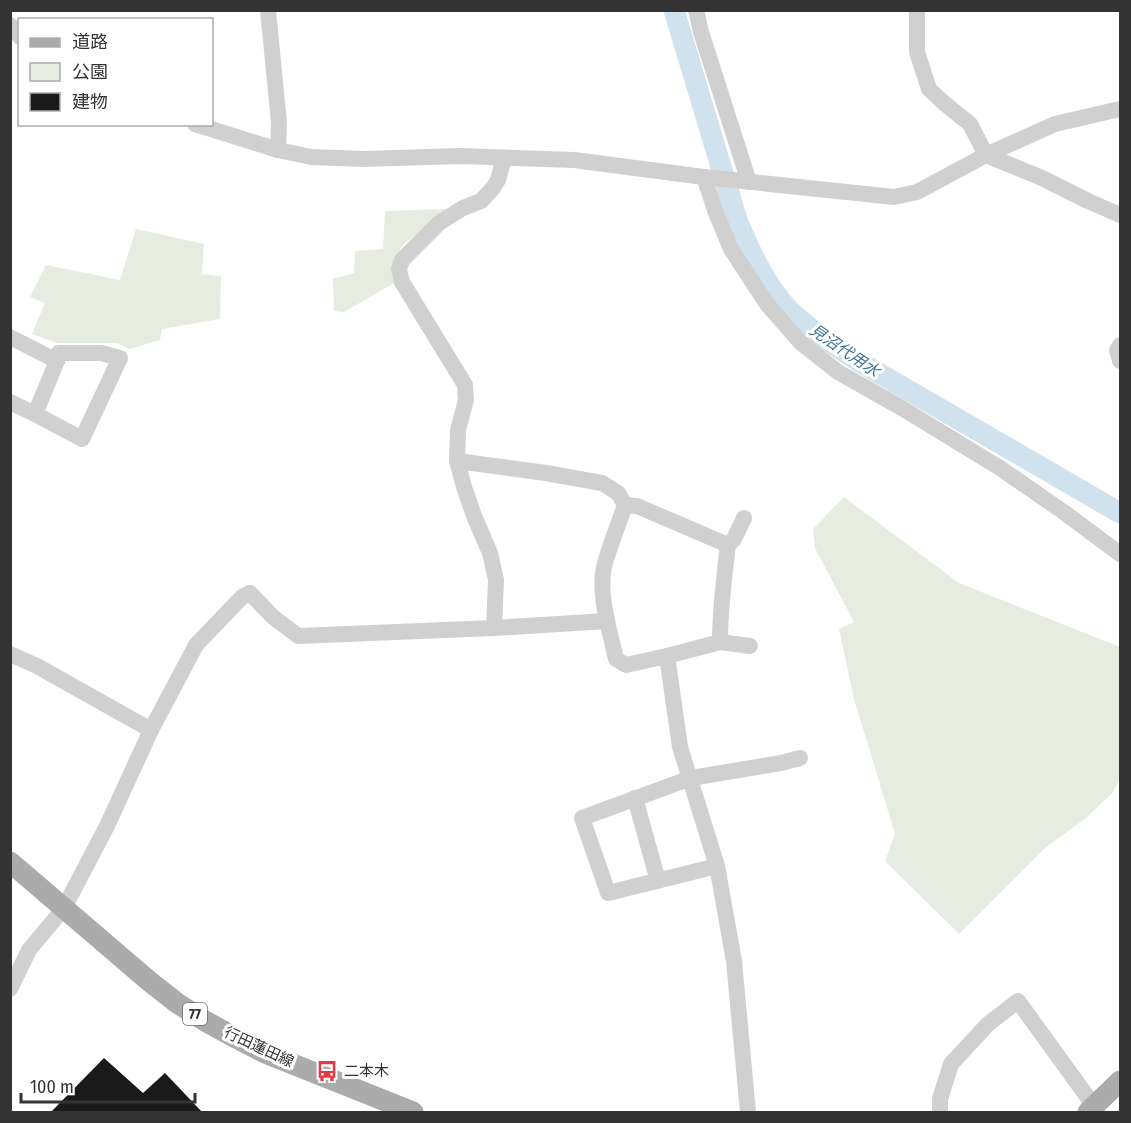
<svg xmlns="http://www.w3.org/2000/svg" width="1131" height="1123" viewBox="0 0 1131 1123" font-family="'Fira Sans Condensed','Noto Sans JP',sans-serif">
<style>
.green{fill:#e6ecdf}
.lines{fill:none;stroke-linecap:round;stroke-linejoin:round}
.river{stroke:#cfe2ee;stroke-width:21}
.building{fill:#1a1a1a}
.minor{stroke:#d0d0d0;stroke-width:16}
.major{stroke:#ababab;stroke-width:21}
.labels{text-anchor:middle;stroke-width:6;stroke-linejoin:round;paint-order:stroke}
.shield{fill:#fff;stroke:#707070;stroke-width:1.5}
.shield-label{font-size:14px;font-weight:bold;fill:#333}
.street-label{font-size:15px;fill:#333;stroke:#fff}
.poi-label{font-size:15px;fill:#333;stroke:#fff;text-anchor:start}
.water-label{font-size:16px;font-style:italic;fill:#3f7597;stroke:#fff}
</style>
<rect width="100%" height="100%" fill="#fff"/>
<g class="green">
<polygon points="446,209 401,247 395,267 396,282 344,312 334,311 333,279 354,273 355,251 383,249 385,211"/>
<polygon points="136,229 204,244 202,274 221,276 220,319 162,329 160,340 130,349 116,343 57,343 32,334 45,303 30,297 46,265 120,280"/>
<polygon points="844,497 959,583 1120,647 1120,780 1112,793 1086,818 1045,848 959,934 885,861 895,834 854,699 839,629 854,622 815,548 813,529"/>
</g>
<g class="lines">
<path class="river" d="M 674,10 L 737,220 C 750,251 765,284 788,309 C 810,331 837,347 863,364 L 1120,513"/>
</g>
<polygon class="building" points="104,1058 143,1093 165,1073 203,1113 50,1113"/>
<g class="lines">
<g class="minor">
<polyline points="268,10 279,123 278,150"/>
<polyline points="696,10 701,32 749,182"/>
<polyline points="917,10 917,52 929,89 944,103 970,124 986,155 1042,178 1088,201 1120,215"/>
<polyline points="10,25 20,37"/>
<polyline points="195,124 278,150 311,157 364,159 460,156 574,160 704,177 894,197 917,192 986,155 1055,124 1120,109"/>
<polyline points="704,177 716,213 731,249 767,304 801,343 838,372 900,407 1000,468 1065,513 1120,554"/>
<polyline points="10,337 57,361 59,353 101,353 120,358 82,439 35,414"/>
<polyline points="1120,345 1117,350 1120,361"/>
<polyline points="10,402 35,414 57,361"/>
<path d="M 457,461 L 546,473 L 602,483 L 618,493 L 625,505 L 637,506 L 728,545 C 724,577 720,609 720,642 L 667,656"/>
<path d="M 625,505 C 618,526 609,547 604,567 C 598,596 610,631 616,659 L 626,665 L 667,656 L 680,747 L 717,866 L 734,961 L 748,1112"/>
<polyline points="728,545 734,539 744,518"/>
<polyline points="494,628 496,580 490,553 474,516 464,487 457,461 458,430 466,400 465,385 402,282 399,269 402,260 439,223 463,208 481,201 493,188 498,180 504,158"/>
<polyline points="720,642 750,646"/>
<polyline points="10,654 37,666 151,730"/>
<polyline points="635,798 658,881"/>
<polyline points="717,866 608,893 582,818 691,778 781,763 800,758"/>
<polyline points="10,989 29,950 64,908 107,826 151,730 196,645 242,597 250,593 273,617 298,636 494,628 607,621"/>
<polyline points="940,1112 940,1099 951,1064 988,1024 1018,1001 1094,1106"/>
</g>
<g class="major">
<polyline points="10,862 149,981 177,1003 205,1021 236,1038 265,1053 413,1112"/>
<polyline points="1088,1112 1120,1081"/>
</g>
</g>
<defs>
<symbol id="bus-bare" viewBox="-9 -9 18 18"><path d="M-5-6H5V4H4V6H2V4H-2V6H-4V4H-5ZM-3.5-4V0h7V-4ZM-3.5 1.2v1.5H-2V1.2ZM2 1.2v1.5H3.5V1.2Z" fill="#e63946" stroke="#fff" stroke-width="2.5" paint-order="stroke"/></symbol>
</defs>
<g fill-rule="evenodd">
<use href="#bus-bare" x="312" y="1056" width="30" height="30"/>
</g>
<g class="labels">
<rect class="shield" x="183" y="1003" width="24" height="22" rx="4.5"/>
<g class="shield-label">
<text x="195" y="1019">77</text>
</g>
<g class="street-label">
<text transform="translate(259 1047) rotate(25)" y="5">行田蓮田線</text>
</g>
<g class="poi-label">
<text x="344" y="1076">二本木</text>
</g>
<g class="water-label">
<text transform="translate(845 350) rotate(34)" y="6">見沼代用水</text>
</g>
</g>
<rect width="1131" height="1123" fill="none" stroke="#333333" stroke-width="24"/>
<rect x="18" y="18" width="195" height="108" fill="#ffffff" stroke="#adadad" stroke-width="1.5"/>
<rect x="30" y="38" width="30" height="9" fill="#ababab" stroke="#adadad" stroke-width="1.5"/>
<text x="72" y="48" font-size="18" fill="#333333">道路</text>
<rect x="30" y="63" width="30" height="18" fill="#e6ecdf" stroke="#adadad" stroke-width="1.5"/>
<text x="72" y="78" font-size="18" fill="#333333">公園</text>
<rect x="30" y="93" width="30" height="18" fill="#1a1a1a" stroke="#adadad" stroke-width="1.5"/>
<text x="72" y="108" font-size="18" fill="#333333">建物</text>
<path d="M21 1093v9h174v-9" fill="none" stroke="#333333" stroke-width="3"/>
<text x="30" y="1093" font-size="18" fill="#333333" stroke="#ffffff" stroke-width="4.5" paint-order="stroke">100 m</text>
</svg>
